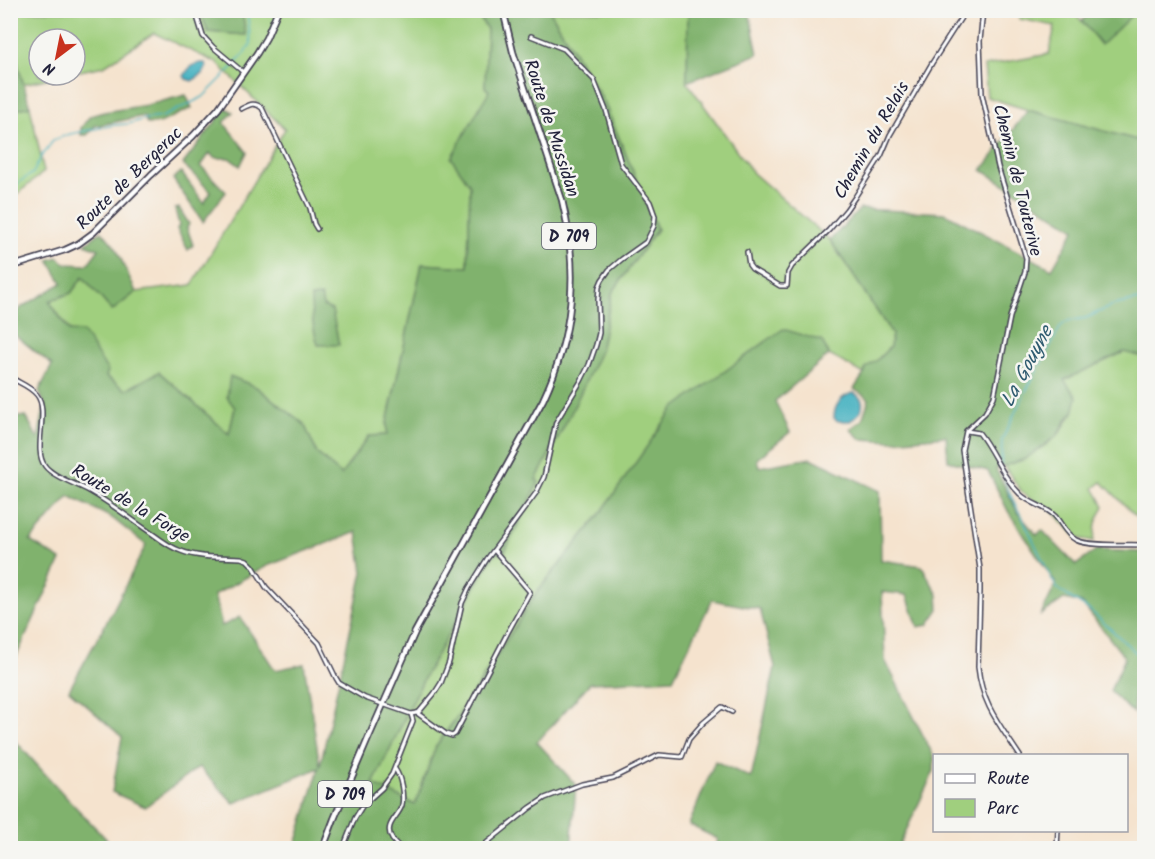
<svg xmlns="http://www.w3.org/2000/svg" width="1155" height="859" viewBox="0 0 1155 859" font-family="Kalam,sans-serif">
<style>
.green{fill:#a0cf7e;stroke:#61785c;stroke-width:1.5}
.forest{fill:#80b26d;stroke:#516a54;stroke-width:1.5;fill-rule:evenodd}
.water{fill:#43b0c0;stroke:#32697e;stroke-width:1.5}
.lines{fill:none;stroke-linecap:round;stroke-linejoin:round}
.stream{stroke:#43b0c0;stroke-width:1.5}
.street-casing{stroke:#423f51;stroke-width:6}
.secondary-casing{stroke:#423f51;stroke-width:8}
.primary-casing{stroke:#423f51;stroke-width:8}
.street{stroke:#fff;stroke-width:3}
.secondary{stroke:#fff;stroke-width:4.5}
.primary{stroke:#fff;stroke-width:4.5}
.labels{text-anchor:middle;stroke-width:5;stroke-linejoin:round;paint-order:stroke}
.shield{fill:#f6f6f2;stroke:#626272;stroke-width:1.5}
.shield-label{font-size:16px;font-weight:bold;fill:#22223b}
.street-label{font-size:18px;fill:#22223b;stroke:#f6f6f2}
.water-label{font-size:20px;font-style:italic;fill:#2f5b70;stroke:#f6f6f2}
</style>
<rect width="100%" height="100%" fill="#f6f6f2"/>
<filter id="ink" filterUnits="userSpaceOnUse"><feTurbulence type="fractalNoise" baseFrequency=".0167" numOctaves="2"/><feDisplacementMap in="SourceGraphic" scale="12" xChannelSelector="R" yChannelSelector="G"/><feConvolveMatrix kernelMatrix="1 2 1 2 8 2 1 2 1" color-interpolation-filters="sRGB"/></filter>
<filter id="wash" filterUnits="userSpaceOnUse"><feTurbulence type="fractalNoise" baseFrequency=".008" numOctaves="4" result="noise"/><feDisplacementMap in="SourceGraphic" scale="24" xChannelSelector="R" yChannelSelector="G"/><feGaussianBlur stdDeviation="1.35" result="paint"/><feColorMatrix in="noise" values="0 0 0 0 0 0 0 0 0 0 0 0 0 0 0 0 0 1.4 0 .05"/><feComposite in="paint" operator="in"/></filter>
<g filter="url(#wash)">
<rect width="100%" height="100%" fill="#f5e3ce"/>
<g class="green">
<polygon points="11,11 200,11 208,32 246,35 242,11 475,11 487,29 485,87 489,91 462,173 470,185 468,267 422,264 387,423 387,435 369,436 341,475 317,453 304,424 256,387 231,377 235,407 229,434 159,372 126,390 105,376 70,331 49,301 71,293 83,277 112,311 136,292 192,285 285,129 217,63 154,33 104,66 75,72 75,39 39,39 39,75 63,75 23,84 15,55 11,55"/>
<polygon points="550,11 688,11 687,82 753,173 830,240 892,334 890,347 877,360 866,368 864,374 829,355 822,341 598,517 536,593 469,700 436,746 415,805 373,784 427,672 495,552 504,552 538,482 536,480 571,413 600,351 612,293 657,229 604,102"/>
<polygon points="1023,11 1073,11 1101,44 1136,11 1144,11 1144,142 1028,110 987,97 984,66 1049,54 1055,26 1019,19 1019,13"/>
<polygon points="30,106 44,172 11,199 11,111"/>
<path d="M 1124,352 L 1144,357 L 1144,525 L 1102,482 L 1094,488 L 1104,506 L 1096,523 L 1094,541 L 1077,538 L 1053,511 L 1029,498 L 1022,492 L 1004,466 C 1023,459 1041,450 1056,437 C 1063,430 1067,420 1073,413 L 1064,380 Z"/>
</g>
<g class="forest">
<polygon points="200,11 242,11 246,35 208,32"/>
<path d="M 475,11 L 550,11 L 604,102 L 657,229 L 612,293 L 600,351 L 571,413 L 536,480 L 539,482 L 504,553 L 495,553 L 427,672 L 373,784 L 415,805 L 436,746 L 469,700 L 536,593 L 598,517 L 673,409 L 783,329 L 822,341 L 829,355 L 775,401 L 790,432 L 757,459 L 759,467 L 811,458 L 880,491 L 881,560 L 922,566 L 938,595 L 939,609 L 928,625 L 918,627 L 907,595 L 882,592 L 885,660 L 934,757 L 934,771 L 898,848 L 716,848 L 718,839 L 689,825 L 715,761 L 751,778 L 775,667 L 760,609 L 712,600 L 673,679 L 590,683 L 537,742 L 576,785 L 571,848 L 295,848 L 319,768 L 234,803 L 199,767 L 145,807 L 112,792 L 122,737 L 69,690 L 113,610 L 146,545 L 112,518 L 69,496 L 30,541 L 61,560 L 11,668 L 11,418 L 26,416 L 38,439 L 45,405 L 39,391 L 52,365 L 11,332 L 11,317 L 22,307 L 62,283 L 49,260 L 58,257 L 66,264 L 87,265 L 99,249 L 85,244 L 102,231 L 116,248 L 136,292 L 112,311 L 83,277 L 71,293 L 49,301 L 69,331 L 83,332 L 108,371 L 106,377 L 126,390 L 159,372 L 229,434 L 235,408 L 227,397 L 230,376 L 256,387 L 304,424 L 317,453 L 341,475 L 369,436 L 387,435 L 387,423 L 422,264 L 468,267 L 470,185 L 451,158 L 489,91 L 485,87 L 487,29 ZM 357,532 L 363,572 L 320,766 L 304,664 L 275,670 L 240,617 L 222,626 L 214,595 L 267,566 Z"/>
<polygon points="688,11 749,11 758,54 687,82"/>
<polygon points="1091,11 1091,10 1136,11 1101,45 1082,21"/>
<polygon points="11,55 15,55 30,106 11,111"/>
<polygon points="186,95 192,108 160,123 147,124 144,116 95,126 87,135 81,135 81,128 90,116 104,112 147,105"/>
<polygon points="226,108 233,112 224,123 247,152 240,166 229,158 214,158 210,153 201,166 226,192 203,222 173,179 181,172 204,203 211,192 183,164"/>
<polygon points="1028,110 1144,142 1144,357 1124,352 1064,380 1077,397 1073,413 1067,419 1057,436 1025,459 996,469 1018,513 1037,535 1042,530 1076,565 1096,550 1144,552 1144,663 1137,659 1133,713 1110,691 1125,658 1082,603 1064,599 1041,615 1056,584 1008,511 988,471 948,461 946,436 893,441 861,439 850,429 862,420 869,399 854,389 864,374 866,368 877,360 890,347 892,334 830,240 860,209 945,213 1052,269 1075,229 982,170"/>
<polygon points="179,208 189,224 187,228 193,245 188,250 177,229 179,225 175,209"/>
<path d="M 321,296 L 323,306 L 332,310 L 339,345 L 318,345 C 313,329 311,314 311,297 Z"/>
<polygon points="10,735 66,797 115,848 11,848"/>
</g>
<g class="water">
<path d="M 200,63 L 205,63 L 207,66 L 203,74 L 192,81 L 186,79 L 184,76 C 188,68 192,65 200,63 Z"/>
<path d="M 854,393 C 869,401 862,414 850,421 L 838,421 L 834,418 C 834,405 842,395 854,393 Z"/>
</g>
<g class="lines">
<g class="stream">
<polyline points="236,63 245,53 251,44 247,10"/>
<polyline points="10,193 18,183 33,173 42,155 47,150 53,140 70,134 114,125 128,124 145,119 162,117 203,97 234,66"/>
<polyline points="1001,466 1002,440 1021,400 1061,326 1068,321 1086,318 1114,305 1144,299"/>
<polyline points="1002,472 1011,496 1025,523 1051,578 1057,588 1069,597 1091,611 1144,660"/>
</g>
</g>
</g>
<g filter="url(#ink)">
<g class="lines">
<defs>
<g id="street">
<polyline points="195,10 203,36 213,47 243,72"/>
<path d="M 983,10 L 980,41 L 982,94 L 998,167 L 1023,248 L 1026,258 L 1025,272 L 1010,317 L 994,397 L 985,413 L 966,431 L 962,450 L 980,569 L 980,591 L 978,667 C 982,705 1000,725 1020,756"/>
<path d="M 241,109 C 249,105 254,101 262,108 L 310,208 L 314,224 L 317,229"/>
<polyline points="747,252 749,265 752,269 780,286 787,286 788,273 792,266 829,230 846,210 855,197 881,156 890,135 932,63 966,10"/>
<path d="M 10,377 C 19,383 30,386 37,395 C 50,411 32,450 45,466 C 53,477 77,484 89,491 C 112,504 132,520 154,535 C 162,541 172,548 181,551 C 198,558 223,557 241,558 L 247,560 L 253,566 L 266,587 L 319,643 L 336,678 L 339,683 L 365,698 L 411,714 L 413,721 L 392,774 L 382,788 L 363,805 L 355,818 L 343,848"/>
<path d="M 967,431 L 979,433 C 994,452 1002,477 1020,494 C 1030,504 1045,506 1055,516 C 1062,524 1066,535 1076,540 C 1090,547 1128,544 1144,545"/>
<polyline points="417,713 446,734 452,736 455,734 508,632 530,592 494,550"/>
<polyline points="411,714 417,713 419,712 434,694 441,683 449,662 462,603 469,588 487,559 536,493 544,477 556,422 581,381 589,365 596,345 599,333 598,300 599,287 602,280 609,270 622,259 646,242 654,226 655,216 650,202 621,164 606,110 594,80 564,49 531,36"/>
<path d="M 395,769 C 401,777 404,795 402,805 C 399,817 383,824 392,839 C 395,843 398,847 403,848 C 412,850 422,845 431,845 C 447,845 463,850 479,848 L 484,845 L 530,808 L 545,798 L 582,784 L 613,778 L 659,755 L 682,757 L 689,739 L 703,723 L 722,707 L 732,712"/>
<polyline points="1057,848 1058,830"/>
</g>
<polyline id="secondary" points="10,267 65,250 78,244 93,233 151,175 193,136 218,109 257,53 266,38 278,10"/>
<path id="primary" d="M 323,848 L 334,819 L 368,739 L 415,632 L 543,400 C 574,334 579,271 562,200 L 513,52 L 503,10"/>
</defs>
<use href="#street" class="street-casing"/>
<use href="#secondary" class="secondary-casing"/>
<use href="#primary" class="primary-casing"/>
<use href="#street" class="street"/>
<use href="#secondary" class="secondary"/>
<use href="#primary" class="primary"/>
</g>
</g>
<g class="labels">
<g class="shield">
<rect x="542" y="223" width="54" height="26" rx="4.5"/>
<rect x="318" y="781" width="54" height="26" rx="4.5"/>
</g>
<g class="shield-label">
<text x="569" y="242">D 709</text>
<text x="345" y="800">D 709</text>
</g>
<g class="street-label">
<text transform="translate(552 128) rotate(72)" y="6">Route de Mussidan</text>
<text transform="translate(871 140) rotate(-60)" y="6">Chemin du Relais</text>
<text transform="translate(129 178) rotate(-44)" y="6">Route de Bergerac</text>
<text transform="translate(1018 180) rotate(76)" y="6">Chemin de Touterive</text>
<text transform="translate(131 503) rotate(31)" y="6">Route de la Forge</text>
</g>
<g class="water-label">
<text transform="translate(1026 366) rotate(-62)" y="7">La Gouyne</text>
</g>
</g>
<rect width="1155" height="859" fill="none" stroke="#f6f6f2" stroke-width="36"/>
<rect x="933" y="754" width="195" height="78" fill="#f6f6f2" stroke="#a1a1a9" stroke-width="1.5"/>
<rect x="945" y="774" width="30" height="9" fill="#ffffff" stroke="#a1a1a9" stroke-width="1.5"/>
<text x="987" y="784" font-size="18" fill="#22223b">Route</text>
<rect x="945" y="799" width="30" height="18" fill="#a0cf7e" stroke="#a1a1a9" stroke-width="1.5"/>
<text x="987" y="814" font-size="18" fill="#22223b">Parc</text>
<g transform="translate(57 57) rotate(212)"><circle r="28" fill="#f6f6f2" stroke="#a1a1a9" stroke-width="1.5"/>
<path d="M0-4.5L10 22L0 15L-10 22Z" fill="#c8321e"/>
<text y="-9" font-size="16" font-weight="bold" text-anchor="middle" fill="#22223b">N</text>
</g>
</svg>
